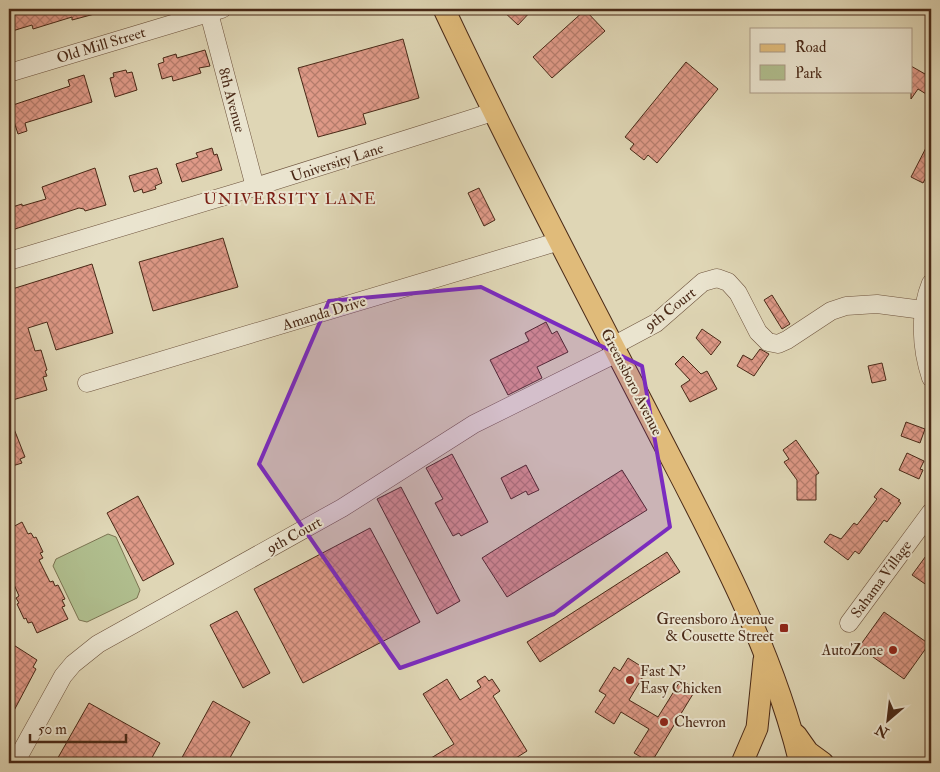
<svg xmlns="http://www.w3.org/2000/svg" width="940" height="772" viewBox="0 0 940 772" font-family="'IM FELL Double Pica',serif">
<style>
.green{fill:#b0be8e;stroke:#7c7452}
.building{fill:url(#building-cross-hatch);stroke:#492917}
.lines{fill:none;stroke-linecap:round;stroke-linejoin:round}
.minor-casing{stroke:#6e543e;stroke-width:19}
.major-casing{stroke:#492917;stroke-width:23}
.minor{stroke:#eae4cf;stroke-width:18}
.major{stroke:#e0bb7a;stroke-width:21}
.marked{fill:#7b2cbf;fill-opacity:0.2;stroke:#7b2cbf;stroke-width:4;stroke-linejoin:round}
.poi-dot{fill:#8f2418;stroke:#eae4cf;stroke-width:2}
.labels{text-anchor:middle;stroke-width:4;stroke-linejoin:round;paint-order:stroke}
.street-label{font-size:15px;fill:#492917;stroke:#eae4cf}
.poi-label{font-size:15px;fill:#492917;stroke:#eae4cf;text-anchor:end}
.neighbourhood-label{font-size:16px;letter-spacing:1px;fill:#7a1f14;stroke:#eae4cf}
</style>
<defs>
<pattern id="building-cross-hatch" width="8" height="8" patternUnits="userSpaceOnUse" patternTransform="scale(1.25)"><rect width="8" height="8" fill="#de9987"/><path d="M0 0l8 8M0 8l8-8" fill="none" stroke="#b67d6d"/></pattern>
</defs>
<rect width="100%" height="100%" fill="#dfd6b5"/>
<filter id="stains"><feTurbulence type="fractalNoise" baseFrequency=".004" numOctaves="4"/><feColorMatrix values="0 0 0 0 .2 0 0 0 0 .09 0 0 0 0 .02 0 0 0 .5 -.17"/></filter>
<radialGradient id="worn" r=".72"><stop offset=".6" stop-color="#630" stop-opacity="0"/><stop offset="1" stop-color="#630" stop-opacity=".3"/></radialGradient>
<polygon class="green" points="108,534 116,537 140,590 137,598 87,622 79,620 53,566 56,559"/>
<g class="building">
<polygon points="29,9 101,9 102,12 72,20 72,17 33,29 32,25 9,32 9,15"/>
<polygon points="501,9 533,9 518,25"/>
<polygon points="585,10 605,31 552,78 533,57"/>
<polygon points="403,39 419,98 363,114 366,124 318,137 298,68"/>
<polygon points="205,50 210,66 199,68 201,73 173,81 172,76 162,79 158,64 164,62 163,58 176,54 177,58"/>
<polygon points="686,62 718,89 657,163 648,155 644,160 630,149 634,144 625,137"/>
<polygon points="931,64 931,97 918,89 911,99 911,66 925,74"/>
<polygon points="126,70 127,73 132,72 137,90 115,97 110,78 114,77 113,73"/>
<polygon points="84,75 92,102 25,123 27,131 18,134 10,109 13,108 13,105 70,86 68,80"/>
<polygon points="931,138 931,168 923,183 911,177"/>
<polygon points="212,148 214,155 217,154 222,170 182,182 176,164 198,157 196,153"/>
<polygon points="95,168 106,205 85,211 84,209 79,208 9,231 9,208 22,204 22,206 46,199 42,187"/>
<polygon points="157,168 162,183 155,186 156,189 143,193 142,189 134,192 129,176"/>
<polygon points="479,188 495,220 484,226 468,193"/>
<polygon points="223,238 238,287 153,311 139,262"/>
<polygon points="92,264 113,333 56,350 47,322 28,328 35,351 41,350 47,370 45,371 47,376 43,377 47,390 9,401 9,290"/>
<polygon points="772,295 790,324 782,329 764,300"/>
<polygon points="546,322 552,334 557,331 568,352 537,367 542,378 508,395 490,360 529,341 525,333"/>
<polygon points="702,329 721,342 711,355 696,338"/>
<polygon points="760,349 769,354 754,376 737,366 743,355 752,360"/>
<polygon points="683,356 701,374 707,371 717,389 690,402 681,386 690,380 675,364"/>
<polygon points="882,363 886,380 872,383 868,366"/>
<polygon points="9,416 25,457 20,459 22,463 9,467"/>
<polygon points="906,422 925,429 920,443 901,436"/>
<polygon points="796,440 819,473 816,475 816,500 797,500 797,480 784,462 789,459 783,450"/>
<polygon points="907,453 924,461 920,469 923,470 919,479 899,470"/>
<polygon points="452,454 488,522 461,536 459,533 453,536 435,503 443,499 426,468"/>
<polygon points="526,465 539,490 528,495 526,491 511,499 501,478"/>
<polygon points="622,470 647,510 507,597 482,558"/>
<polygon points="401,487 460,601 437,614 377,499"/>
<polygon points="881,488 900,500 898,501 901,503 887,522 884,520 859,554 855,551 848,560 824,542 830,534 841,539 854,523 857,525 877,499 874,497"/>
<polygon points="138,496 174,564 143,581 107,513"/>
<polygon points="22,522 28,534 31,533 34,538 36,537 43,552 40,553 43,558 39,560 50,582 53,581 55,586 58,585 65,599 62,600 65,606 62,607 68,619 37,633 32,622 28,623 26,618 24,619 17,604 19,603 16,598 19,596 9,573 9,529"/>
<polygon points="370,528 420,622 303,683 254,589"/>
<polygon points="931,549 931,588 912,575"/>
<polygon points="667,552 680,572 540,662 527,642"/>
<polygon points="237,611 270,673 243,688 210,625"/>
<polygon points="884,612 929,644 904,679 859,647"/>
<polygon points="9,642 37,660 33,667 36,669 9,720"/>
<polygon points="628,658 647,670 629,700 658,717 681,680 696,689 651,763 634,753 649,729 621,712 614,724 595,712 606,695 599,691 614,667 620,671"/>
<polygon points="485,676 489,681 492,679 500,691 493,696 527,751 508,763 423,763 454,744 423,694 447,679 460,700 481,687 477,681"/>
<polygon points="213,701 250,722 227,763 179,763"/>
<polygon points="89,703 160,743 149,763 55,763"/>
</g>
<g class="lines">
<defs>
<g id="minor">
<polyline points="209,13 255,187"/>
<polyline points="9,73 222,9"/>
<polyline points="9,261 255,187 493,112"/>
<path d="M 931,283 C 919,312 921,348 931,378"/>
<polyline points="613,346 656,323 703,282 717,278 728,282 738,293 758,332 768,342 778,344 787,340 831,311 846,306 877,304 923,310"/>
<polyline points="87,383 560,241"/>
<polyline points="849,623 931,512"/>
<polyline points="15,763 63,676 73,664 98,644 342,508 474,424 617,353"/>
</g>
<g id="major">
<path d="M 444,9 C 510,149 583,287 654,425 C 710,534 771,643 800,763"/>
<polyline points="796,735 808,752 823,763"/>
<polyline points="742,763 757,728 764,660"/>
</g>
</defs>
<use href="#minor" class="minor-casing"/>
<use href="#major" class="major-casing"/>
<use href="#minor" class="minor"/>
<use href="#major" class="major"/>
</g>
<path class="marked" d="M 481,287 L 642,366 L 670,527 L 554,614 L 400,668 L 259,464 L 329,301 Z"/>
<g class="poi-dot">
<rect x="779" y="623" width="10" height="10" rx="2.5"/>
<circle cx="893" cy="650" r="5"/>
<circle cx="630" cy="680" r="5"/>
<circle cx="664" cy="722" r="5"/>
</g>
<g class="labels">
<g class="street-label">
<text transform="translate(101 45) rotate(-17)" y="5">Old Mill Street</text>
<text transform="translate(232 100) rotate(75)" y="5">8th Avenue</text>
<text transform="translate(337 162) rotate(-18)" y="5">University Lane</text>
<text transform="translate(670 309) rotate(-38)" y="5">9th Court</text>
<text transform="translate(324 313) rotate(-17)" y="5">Amanda Drive</text>
<text transform="translate(632 382) rotate(63)" y="5">Greensboro Avenue</text>
<text transform="translate(294 535) rotate(-29)" y="5">9th Court</text>
<text transform="translate(881 579) rotate(-54)" y="5">Sahama Village</text>
</g>
<g class="poi-label">
<text x="774" y="624">Greensboro Avenue<tspan x="774" dy="17">&amp; Cousette Street</tspan></text>
<text x="883" y="655">AutoZone</text>
<text x="640" y="676" text-anchor="start">Fast N'<tspan x="640" dy="17">Easy Chicken</tspan></text>
<text x="674" y="727" text-anchor="start">Chevron</text>
</g>
<g class="neighbourhood-label">
<text x="290" y="204">UNIVERSITY LANE</text>
</g>
</g>
<rect width="940" height="772" fill="none" stroke="#dfd6b5" stroke-width="30"/>
<rect x="10" y="10" width="920" height="752" fill="none" stroke="#492917" stroke-width="2.5"/>
<rect x="15" y="15" width="910" height="742" fill="none" stroke="#492917"/>
<rect x="750" y="28" width="162" height="65" fill="#eae4cf" stroke="#aa9985"/>
<rect x="760" y="44" width="25" height="8" fill="#e0bb7a" stroke="#aa9985"/>
<text x="795" y="52" font-size="15" fill="#492917">Road</text>
<rect x="760" y="65" width="25" height="15" fill="#b0be8e" stroke="#aa9985"/>
<text x="795" y="78" font-size="15" fill="#492917">Park</text>
<g transform="translate(888 720) rotate(208)" stroke="#eae4cf" stroke-width="4" paint-order="stroke">
<path d="M0-4L9 19L0 12L-9 19Z" fill="#492917"/>
<text y="-8" font-size="14" font-weight="bold" text-anchor="middle" fill="#492917">N</text>
</g>
<path d="M30 734v8h96v-8" fill="none" stroke="#492917" stroke-width="2.5"/>
<text x="38" y="734" font-size="15" fill="#492917" stroke="#eae4cf" stroke-width="4" paint-order="stroke">50 m</text>
<rect width="100%" height="100%" filter="url(#stains)"/>
<rect width="100%" height="100%" fill="url(#worn)"/>
</svg>
